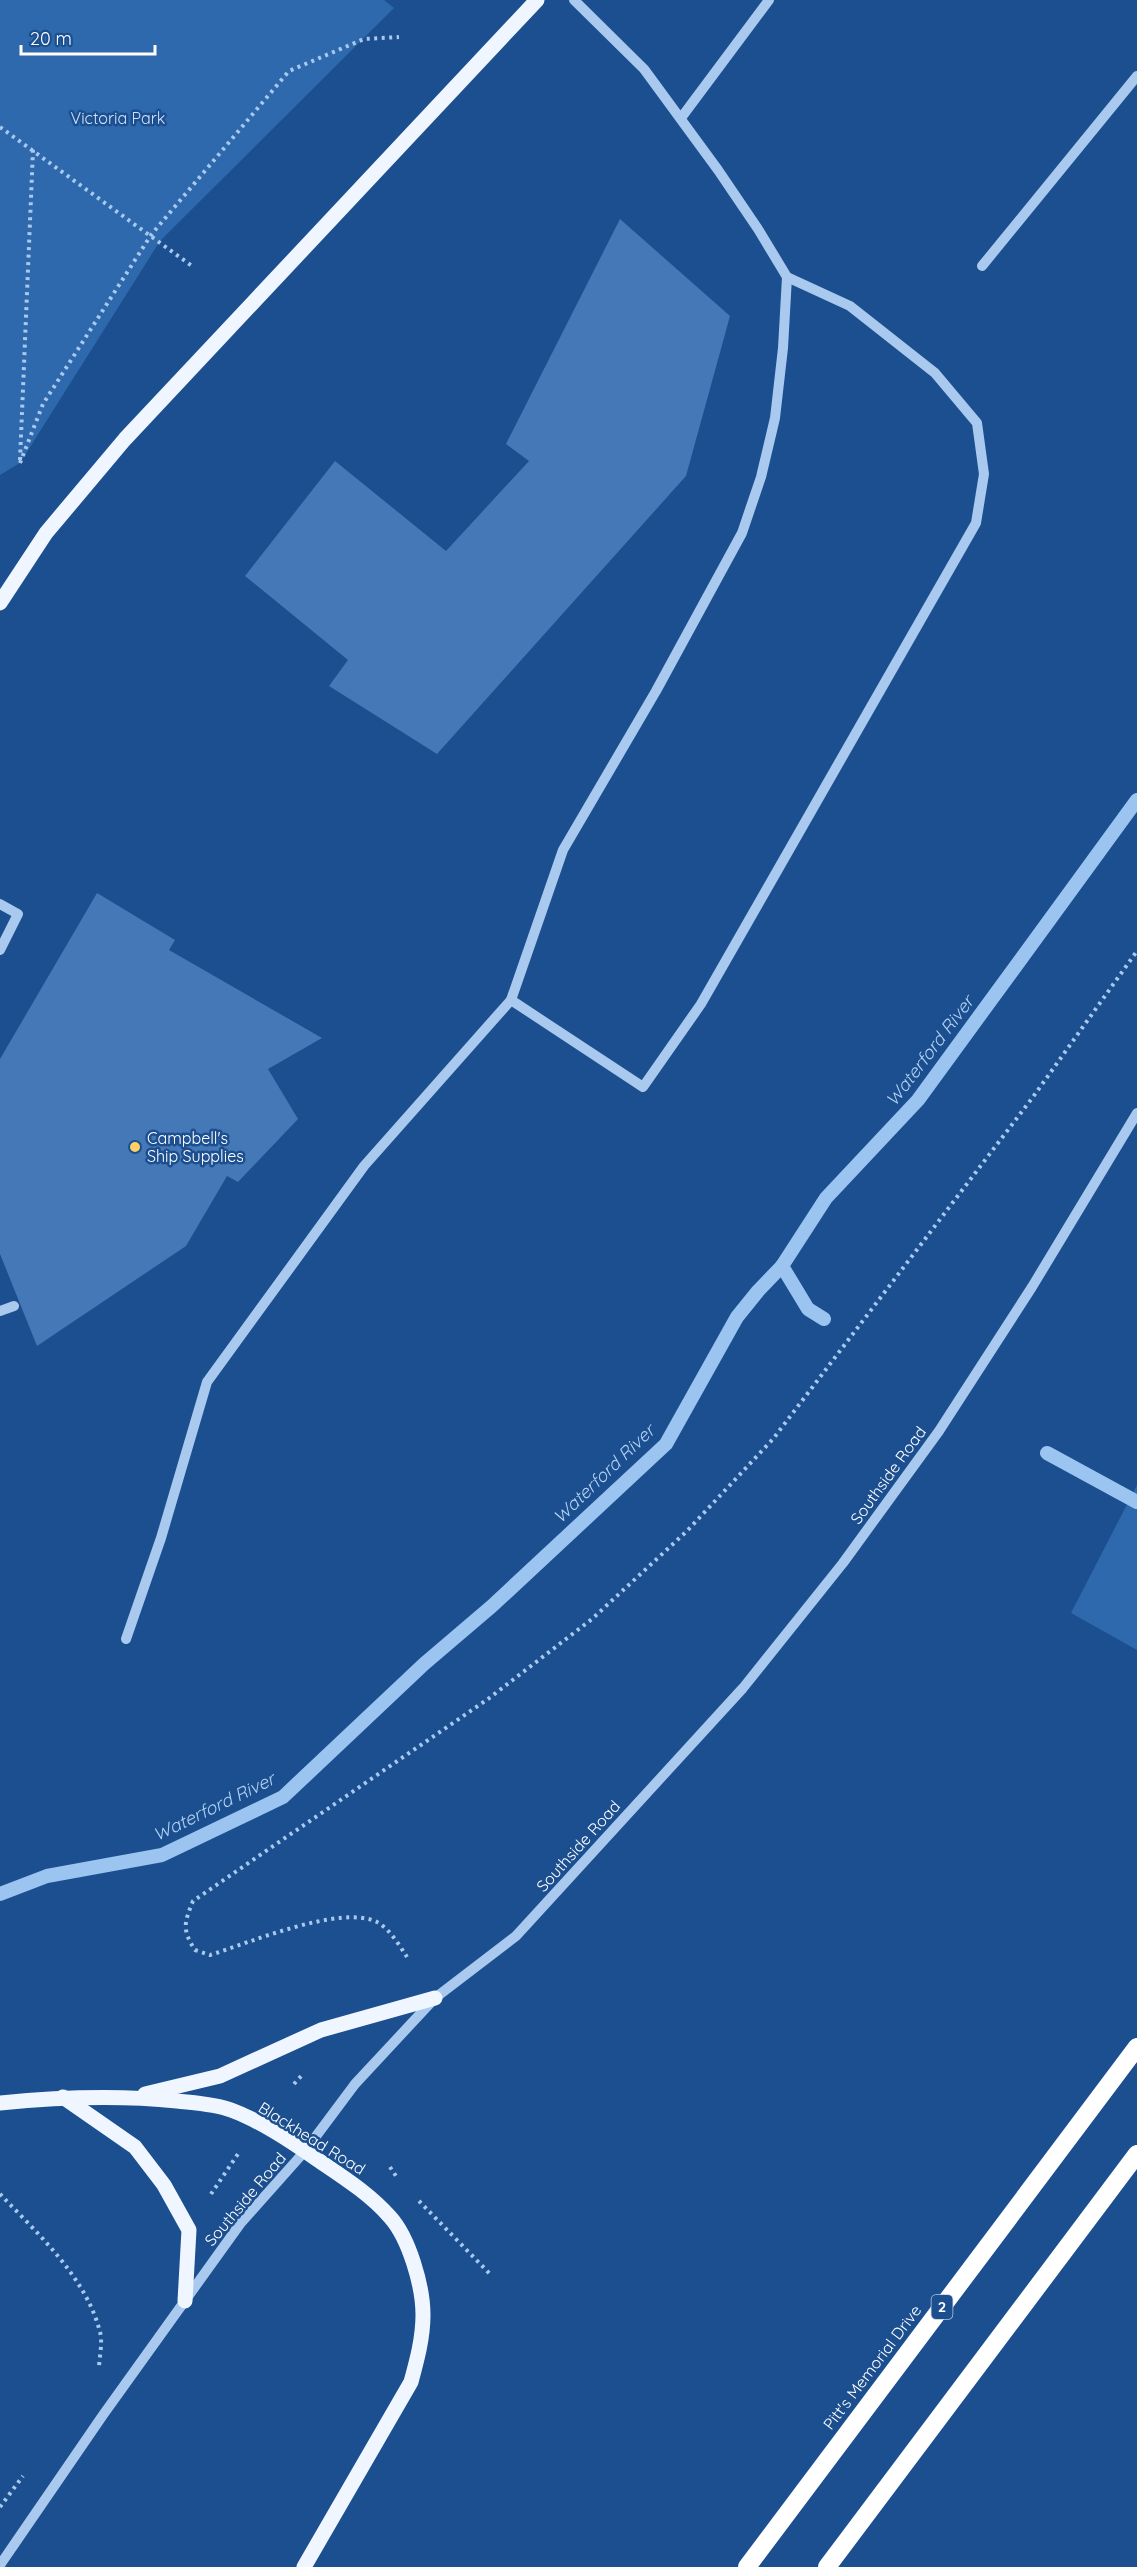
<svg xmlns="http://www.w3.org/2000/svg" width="1137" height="2567" viewBox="0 0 1137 2567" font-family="Quicksand,sans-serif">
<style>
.green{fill:#2e69ad}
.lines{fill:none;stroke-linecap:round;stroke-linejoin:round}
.stream{stroke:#9cc4f0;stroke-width:14}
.building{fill:#4478b7}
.path{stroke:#a9c9ee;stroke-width:4;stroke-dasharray:3 4.5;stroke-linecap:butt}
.minor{stroke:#a9c9ee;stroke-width:10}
.major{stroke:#f0f6ff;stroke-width:15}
.highway{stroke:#fff;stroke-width:18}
.poi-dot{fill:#ffd166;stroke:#1b4f8f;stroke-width:2}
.labels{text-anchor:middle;stroke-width:5;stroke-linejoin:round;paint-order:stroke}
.shield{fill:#1b4f8f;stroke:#bbcadd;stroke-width:1.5}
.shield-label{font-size:15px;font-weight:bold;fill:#fff}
.park-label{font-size:16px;fill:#cfe3fa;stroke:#1b4f8f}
.poi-label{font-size:16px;fill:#fff;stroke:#1b4f8f;text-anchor:start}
.street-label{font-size:16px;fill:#fff;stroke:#1b4f8f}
.water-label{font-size:18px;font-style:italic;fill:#b5d3f5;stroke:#1b4f8f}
</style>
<rect width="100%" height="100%" fill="#1b4f8f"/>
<g class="green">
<polygon points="0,0 384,0 394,8 160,241 20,463 0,475"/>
<polygon points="1137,1485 1137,1650 1071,1613"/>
</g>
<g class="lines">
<g class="stream">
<polyline points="782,1266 808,1309 824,1319"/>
<polyline points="1047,1453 1137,1502"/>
<polyline points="0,1894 47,1876 162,1855 283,1797 424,1664 492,1606 666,1444 737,1317 758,1291 782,1266 826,1198 918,1100 1137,800"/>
</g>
</g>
<g class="building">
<polygon points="620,219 730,316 686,476 437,754 329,686 348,660 245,576 335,461 446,551 529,461 506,444"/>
<polygon points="97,893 175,940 169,950 322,1038 268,1069 298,1119 238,1182 227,1176 186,1246 37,1346 0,1254 0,1059"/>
</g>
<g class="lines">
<g class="path">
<polyline points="0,127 192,266"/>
<polyline points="20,460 33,150"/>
<polyline points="20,463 43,404 151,235 289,71 364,39 399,37"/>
<path d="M 407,1957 C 399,1945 390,1929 377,1922 C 340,1904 249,1943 210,1955 L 195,1950 C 182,1930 184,1923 193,1901 L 488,1699 L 592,1619 L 687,1531 L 773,1439 L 1033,1097 L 1137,951"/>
<polyline points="294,2084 303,2074"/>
<polyline points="390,2167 396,2176"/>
<path d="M 0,2194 C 38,2234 86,2277 100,2332 C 103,2343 99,2358 99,2369"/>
<polyline points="211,2194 240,2151"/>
<polyline points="419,2201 490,2274"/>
<polyline points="0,2507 23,2476"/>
</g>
<g class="minor">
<polyline points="681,118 769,0"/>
<polyline points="982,266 1137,76"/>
<polyline points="0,904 18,914 0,950"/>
<polyline points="511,1000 643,1087 701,1004 976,523 984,474 977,423 935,373 850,306 787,277"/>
<polyline points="0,1311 14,1306"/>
<polyline points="126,1639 161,1538 207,1382 364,1166 511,1000 563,850 656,691 742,533 761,477 775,418 783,348 787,277 758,229 718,170 644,69 574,0"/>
<polyline points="0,2565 103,2415 240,2224 305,2151 355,2084 435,1998 516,1936 743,1688 843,1563 939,1431 1032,1287 1137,1113"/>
</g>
<g class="major">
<polyline points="0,603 46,533 125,439 537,0"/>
<polyline points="145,2094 220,2076 321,2030 435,1998"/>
<polyline points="63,2097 135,2147 164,2185 189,2230 185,2301"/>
<path d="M 0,2103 C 60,2097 118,2095 177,2101 C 195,2103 215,2104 231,2110 C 261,2121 292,2142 318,2160 C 343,2177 370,2194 390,2217 C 409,2238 423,2286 423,2315 C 423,2338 417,2360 411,2382 L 304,2567"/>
</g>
<g class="highway">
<polyline points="747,2567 1137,2047"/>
<polyline points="827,2567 1137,2154"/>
</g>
</g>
<circle class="poi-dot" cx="135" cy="1147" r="6"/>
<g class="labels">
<rect class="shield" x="931.5" y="2295" width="21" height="24" rx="4.5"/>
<g class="shield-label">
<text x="942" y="2312">2</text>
</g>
<g class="park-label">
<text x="118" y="124">Victoria Park</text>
</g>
<g class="poi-label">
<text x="147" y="1144">Campbell's<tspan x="147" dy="18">Ship Supplies</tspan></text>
</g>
<g class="street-label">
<text transform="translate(888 1475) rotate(-54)" y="6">Southside Road</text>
<text transform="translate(578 1846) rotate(-48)" y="6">Southside Road</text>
<text transform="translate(312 2138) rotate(32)" y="6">Blackhead Road</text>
<text transform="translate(245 2199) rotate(-50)" y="6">Southside Road</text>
<text transform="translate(872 2367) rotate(-53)" y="6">Pitt's Memorial Drive</text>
</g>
<g class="water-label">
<text transform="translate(930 1051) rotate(-53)" y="6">Waterford River</text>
<text transform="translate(604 1474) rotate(-44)" y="6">Waterford River</text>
<text transform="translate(214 1807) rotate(-26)" y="6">Waterford River</text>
</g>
</g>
<path d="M21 45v9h134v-9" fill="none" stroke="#ffffff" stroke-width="3"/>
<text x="30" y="45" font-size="18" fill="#ffffff" stroke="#1b4f8f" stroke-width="4.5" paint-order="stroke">20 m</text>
</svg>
